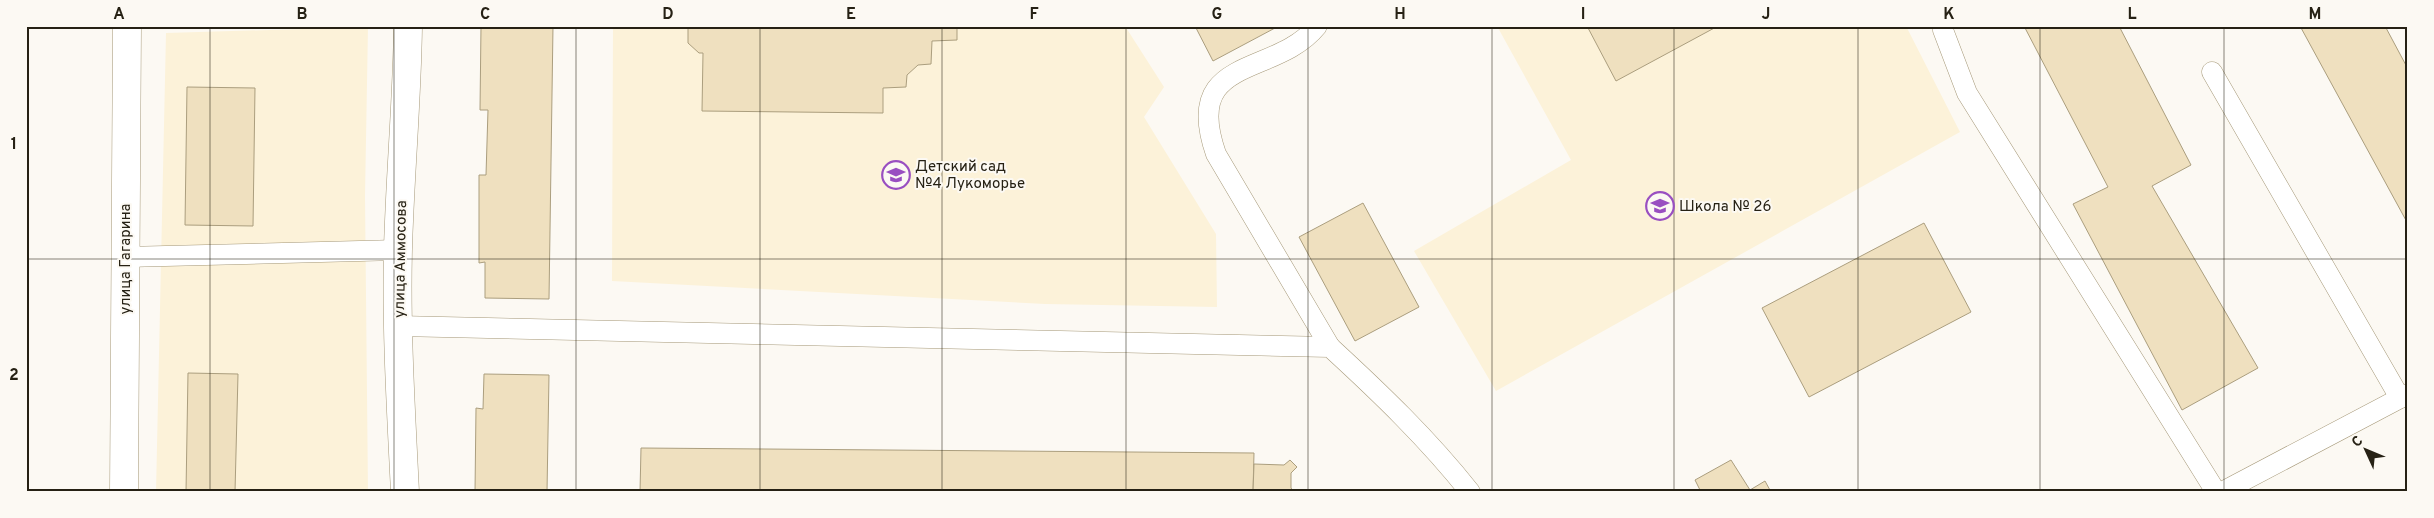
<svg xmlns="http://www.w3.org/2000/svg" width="2434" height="518" viewBox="0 0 2434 518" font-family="Overpass,sans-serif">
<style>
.built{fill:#fcf2d9}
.building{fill:#efe0bf;stroke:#ab9e7e}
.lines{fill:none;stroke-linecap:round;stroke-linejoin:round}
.lane-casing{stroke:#a69979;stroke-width:21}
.street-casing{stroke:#a69979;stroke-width:29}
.secondary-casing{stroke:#a69979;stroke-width:29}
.lane{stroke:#fff;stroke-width:20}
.street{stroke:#fff;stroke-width:28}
.secondary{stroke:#fff;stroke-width:28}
.grid{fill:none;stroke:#262114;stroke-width:1;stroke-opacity:0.55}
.labels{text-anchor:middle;stroke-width:4;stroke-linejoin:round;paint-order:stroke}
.poi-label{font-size:15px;fill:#262114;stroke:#fcf9f3;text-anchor:start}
.street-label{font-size:15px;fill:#262114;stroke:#fcf9f3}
.neatline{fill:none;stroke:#262114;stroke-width:2}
.grid-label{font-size:16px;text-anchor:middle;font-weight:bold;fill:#262114}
</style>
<rect width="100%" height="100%" fill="#fcf9f3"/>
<g class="built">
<polygon points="613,26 1125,26 1164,87 1144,117 1216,234 1217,307 1045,304 612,281"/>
<polygon points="1497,26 1906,26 1960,132 1496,391 1414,251 1571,160"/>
<polygon points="368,27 365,196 368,492 156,492 166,33"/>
</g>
<g class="building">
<polygon points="481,26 553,26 549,299 485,298 485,262 479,263 479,175 486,175 488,110 480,110"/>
<polygon points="688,26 957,26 957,40 932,41 931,64 918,65 907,75 906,87 883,88 883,113 702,111 703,53 699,53 688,43"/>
<polygon points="1195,26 1274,26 1275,28 1213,61"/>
<polygon points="1587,26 1718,26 1616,81"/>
<polygon points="2024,26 2119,26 2191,165 2152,186 2258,368 2182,410 2073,204 2108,187"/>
<polygon points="2300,26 2385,26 2408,69 2408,224"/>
<polygon points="187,87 255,88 253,226 185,225"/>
<polygon points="1363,203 1419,307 1355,341 1299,237"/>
<polygon points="1924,223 1971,312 1809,397 1762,308"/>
<polygon points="188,373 238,374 235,492 186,492"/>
<polygon points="484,374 549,375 547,492 475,492 476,408 483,409"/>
<polygon points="641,448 1254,453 1253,492 640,492"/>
<polygon points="1290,460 1297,467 1291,473 1291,488 1294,492 1253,492 1254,464 1284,465"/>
<polygon points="1731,460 1750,490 1765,481 1771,492 1701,492 1695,480"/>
</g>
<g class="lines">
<defs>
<g id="lane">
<path d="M 1317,26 C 1275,78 1181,54 1216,154 L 1330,347"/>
<polyline points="1943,30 1967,93 2216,492"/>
<polyline points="2212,72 2400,398"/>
<polyline points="125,257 398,250"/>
<path d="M 398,326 L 1330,347 C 1380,393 1428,439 1470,492"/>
<polyline points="2222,492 2408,394"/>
</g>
<path id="street" d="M 405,492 C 401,411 396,330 398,249 C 400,175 407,101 408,26"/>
<polyline id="secondary" points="124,492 127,26"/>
</defs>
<use href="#lane" class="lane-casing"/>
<use href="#street" class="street-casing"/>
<use href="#secondary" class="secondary-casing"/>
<use href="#lane" class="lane"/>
<use href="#street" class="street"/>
<use href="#secondary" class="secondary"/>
</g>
<path class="grid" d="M 210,26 L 210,492M 394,26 L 394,492M 576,26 L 576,492M 760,26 L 760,492M 942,26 L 942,492M 1126,26 L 1126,492M 1308,26 L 1308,492M 1492,26 L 1492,492M 1674,26 L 1674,492M 1858,26 L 1858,492M 2040,26 L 2040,492M 2224,26 L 2224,492M 26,259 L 2408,259"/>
<defs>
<symbol id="school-ring" viewBox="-11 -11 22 22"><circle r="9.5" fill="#fcf9f3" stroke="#994fc1" stroke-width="1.5"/><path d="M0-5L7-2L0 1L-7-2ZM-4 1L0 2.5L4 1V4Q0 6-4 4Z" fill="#994fc1"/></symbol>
</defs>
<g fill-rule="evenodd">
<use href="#school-ring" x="880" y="159" width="32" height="32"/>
<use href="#school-ring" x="1644" y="190" width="32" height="32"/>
</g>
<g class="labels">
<g class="poi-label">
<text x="915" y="171">Детский сад<tspan x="915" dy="17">№4 Лукоморье</tspan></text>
<text x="1679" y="211">Школа № 26</text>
</g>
<g class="street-label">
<text transform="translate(125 259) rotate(-90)" y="5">улица Гагарина</text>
<text transform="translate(400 259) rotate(-89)" y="5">улица Аммосова</text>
</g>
</g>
<rect width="2434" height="518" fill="none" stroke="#fcf9f3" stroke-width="55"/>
<g transform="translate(2366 450) rotate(314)" stroke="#fcf9f3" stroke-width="4" paint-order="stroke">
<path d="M0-4L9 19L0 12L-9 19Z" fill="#262114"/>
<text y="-8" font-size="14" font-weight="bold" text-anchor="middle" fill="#262114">С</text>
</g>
<rect x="28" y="28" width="2378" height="462" class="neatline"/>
<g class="grid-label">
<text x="119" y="19">A</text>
<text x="302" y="19">B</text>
<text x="485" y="19">C</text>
<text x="668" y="19">D</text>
<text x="851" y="19">E</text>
<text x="1034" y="19">F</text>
<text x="1217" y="19">G</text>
<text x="1400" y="19">H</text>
<text x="1583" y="19">I</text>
<text x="1766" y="19">J</text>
<text x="1949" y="19">K</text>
<text x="2132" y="19">L</text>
<text x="2315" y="19">M</text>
<text x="14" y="149">1</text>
<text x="14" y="380">2</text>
</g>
</svg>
